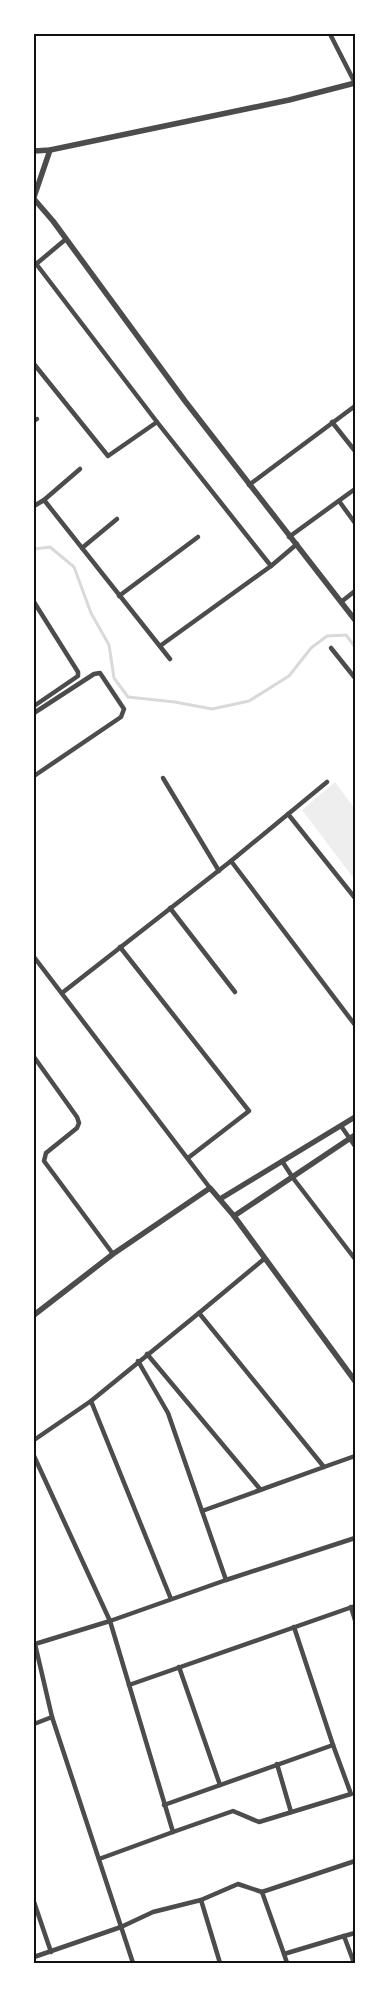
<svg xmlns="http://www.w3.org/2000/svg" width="389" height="1997" viewBox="0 0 389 1997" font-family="Spectral,serif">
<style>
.green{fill:#eee}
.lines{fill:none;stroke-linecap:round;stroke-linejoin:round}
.stream{stroke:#d9d9d9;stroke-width:3}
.minor{stroke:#4c4c4c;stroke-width:4.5}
.tertiary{stroke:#4c4c4c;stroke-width:5.5}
.neatline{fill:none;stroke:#111;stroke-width:2}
</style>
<rect width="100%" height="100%" fill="#fff"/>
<polygon class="green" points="335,782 355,809 355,880 302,810"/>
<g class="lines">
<polyline class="stream" points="34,549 50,547 74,567 91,613 109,645 114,678 128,697 175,702 212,709 249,701 289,676 311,648 327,636 346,635 355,647"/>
<g class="minor">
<polyline points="330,34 355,83"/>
<polyline points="34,261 157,422 271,566"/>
<polyline points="35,265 66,239"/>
<polyline points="34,364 108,456 157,422"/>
<polyline points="34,421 37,419"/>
<polyline points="332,422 355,451"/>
<polyline points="249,485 355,406"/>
<polyline points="44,500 80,469"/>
<polyline points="339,501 355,523"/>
<polyline points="34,506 44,500 170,659"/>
<polyline points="289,537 355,489"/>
<polyline points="82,548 117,519"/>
<polyline points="119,596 198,537"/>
<polyline points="34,602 78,672 78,676 34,706"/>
<polyline points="341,602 355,591"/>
<polyline points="160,646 271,566 297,544"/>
<polyline points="331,648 355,678"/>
<polyline points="34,713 94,674 100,673 124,709 121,717 34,776"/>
<polyline points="163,778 219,871"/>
<polyline points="288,814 355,898"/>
<polyline points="231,861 355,1025"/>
<polyline points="170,908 235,992"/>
<polyline points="120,947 249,1111 188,1158"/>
<polyline points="34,957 210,1188"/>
<polyline points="62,993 231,861 327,782"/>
<polyline points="34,1057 77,1117 79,1123 77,1128 46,1153 44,1161 113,1254"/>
<polyline points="341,1126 355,1146"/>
<polyline points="282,1161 293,1178 355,1259"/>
<polyline points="199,1313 264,1259"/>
<polyline points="147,1354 260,1489"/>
<polyline points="138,1361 168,1413 226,1580"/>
<polyline points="91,1401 171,1599"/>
<polyline points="34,1440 91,1401 199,1313 324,1467 202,1511"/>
<polyline points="34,1456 110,1621 226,1580 355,1538"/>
<polyline points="324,1467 355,1456"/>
<polyline points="351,1607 355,1620"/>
<polyline points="179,1667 220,1785"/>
<polyline points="129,1685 355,1606"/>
<polyline points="52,1717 35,1644 110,1621 173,1832 99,1859"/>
<polyline points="34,1724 52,1717 133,1963"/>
<polyline points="277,1764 291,1812"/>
<polyline points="164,1805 333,1745 294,1627"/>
<polyline points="173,1832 233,1811 259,1822 351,1794 333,1745"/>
<polyline points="34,1902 51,1952"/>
<polyline points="344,1936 355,1933"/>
<polyline points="284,1954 262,1892 355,1861"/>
<polyline points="34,1957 121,1927 153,1912 201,1900"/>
<polyline points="220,1963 201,1900 238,1884 262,1892"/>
<polyline points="287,1963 284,1954 344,1936 354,1963"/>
</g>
<g class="tertiary">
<polyline points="34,151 50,150 93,141 289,100 355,83"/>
<polyline points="34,197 50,150"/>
<polyline points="34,199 53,221 185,401 355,620"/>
<polyline points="220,1199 355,1117"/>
<polyline points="234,1216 355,1135"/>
<polyline points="34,1315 113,1254 210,1188 234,1216 355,1381"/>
</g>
</g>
<rect width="389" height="1997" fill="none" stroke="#ffffff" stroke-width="70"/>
<rect x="35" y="35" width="319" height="1927" class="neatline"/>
</svg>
